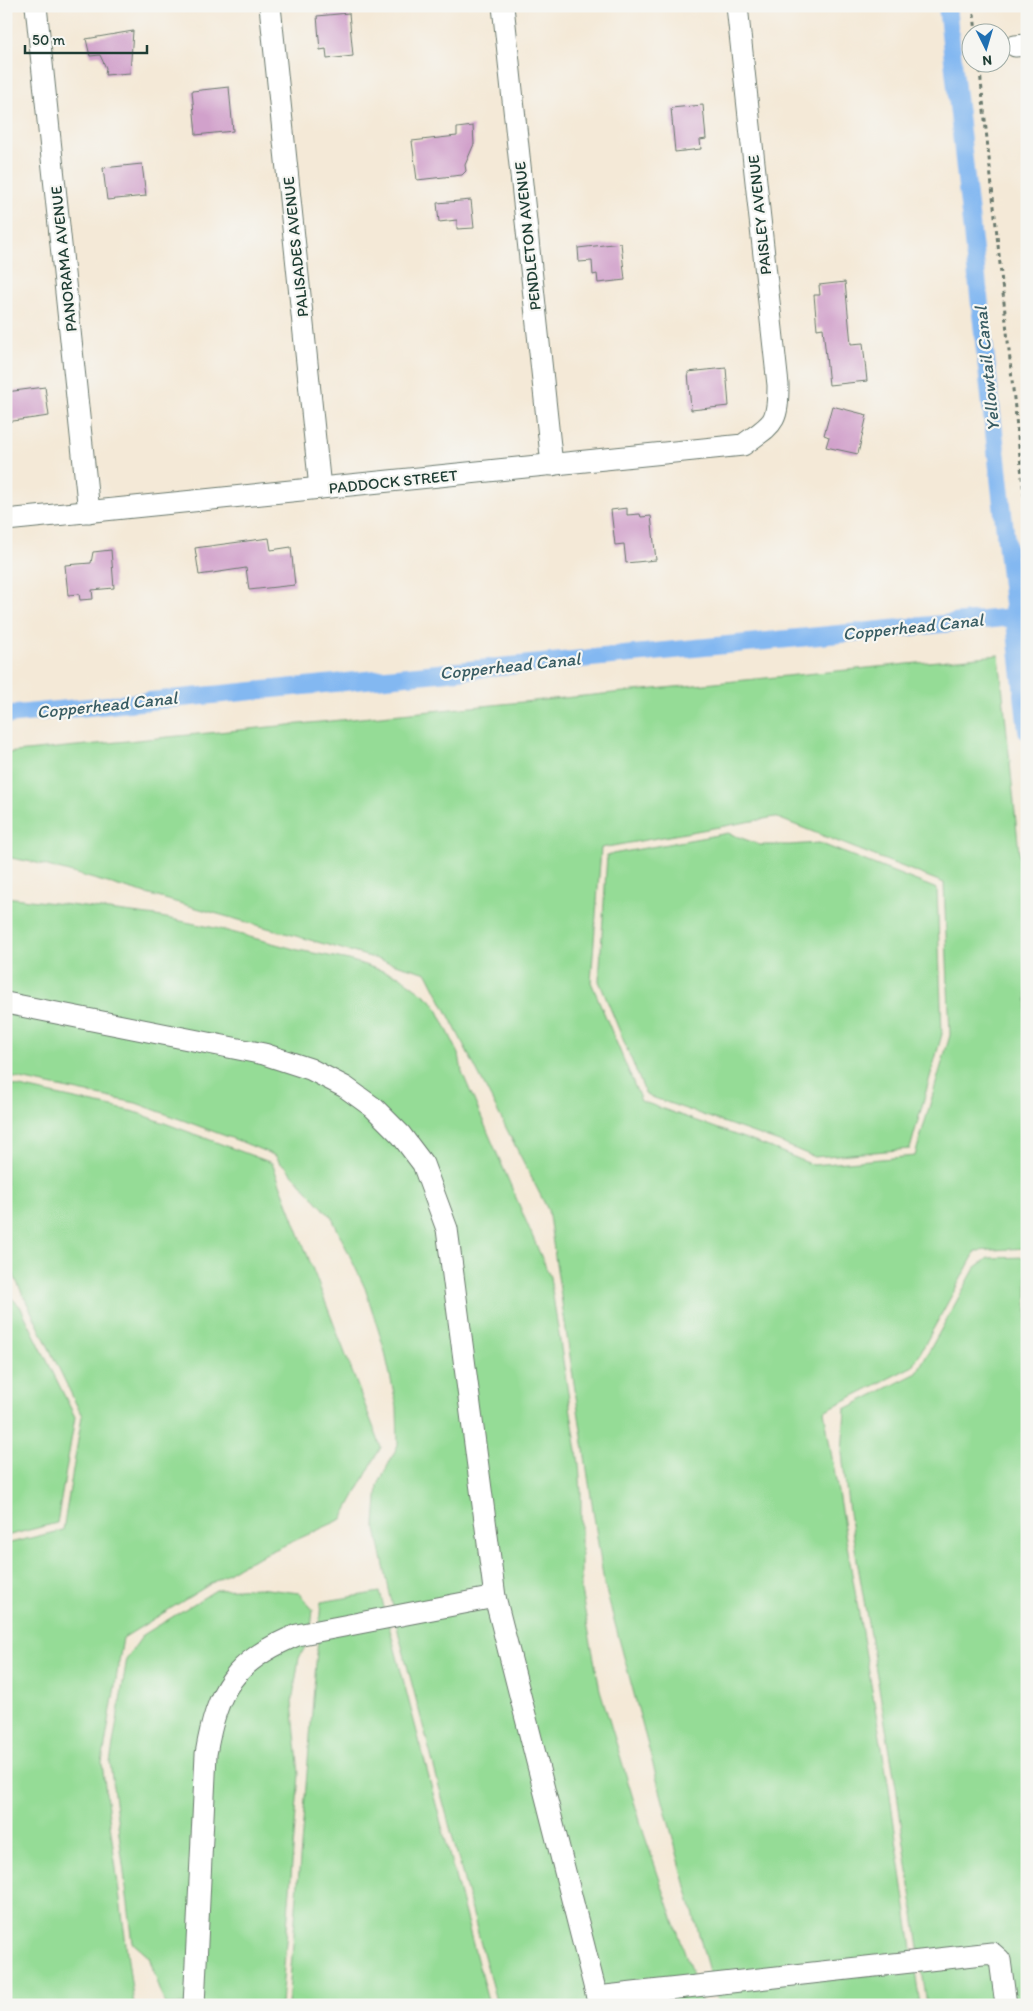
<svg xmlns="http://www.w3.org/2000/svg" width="1033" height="2011" viewBox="0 0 1033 2011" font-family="Itim,sans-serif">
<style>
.green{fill:#95dc96;stroke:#5a8c65;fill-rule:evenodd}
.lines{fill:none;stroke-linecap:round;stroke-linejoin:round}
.canal{stroke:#83b8f1;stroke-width:18}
.building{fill:#d1a1cb}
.minor-casing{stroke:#6a796d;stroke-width:23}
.path{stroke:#6a796d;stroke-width:3;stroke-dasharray:4 4;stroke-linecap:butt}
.minor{stroke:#fff;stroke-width:21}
.labels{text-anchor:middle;stroke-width:4.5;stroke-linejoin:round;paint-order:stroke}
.street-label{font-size:16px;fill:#1f3d34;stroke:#f6f6f2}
.water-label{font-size:18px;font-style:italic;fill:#385c63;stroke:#f6f6f2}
</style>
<rect width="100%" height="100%" fill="#f6f6f2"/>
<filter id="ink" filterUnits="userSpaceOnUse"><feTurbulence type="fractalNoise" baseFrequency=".02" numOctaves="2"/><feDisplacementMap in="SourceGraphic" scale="10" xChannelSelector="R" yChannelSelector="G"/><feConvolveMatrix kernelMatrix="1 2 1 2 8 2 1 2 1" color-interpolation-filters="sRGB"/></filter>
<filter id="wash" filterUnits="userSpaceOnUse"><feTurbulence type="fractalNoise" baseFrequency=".0096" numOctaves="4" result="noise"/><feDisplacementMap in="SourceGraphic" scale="20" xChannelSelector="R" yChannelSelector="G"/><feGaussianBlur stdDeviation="1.12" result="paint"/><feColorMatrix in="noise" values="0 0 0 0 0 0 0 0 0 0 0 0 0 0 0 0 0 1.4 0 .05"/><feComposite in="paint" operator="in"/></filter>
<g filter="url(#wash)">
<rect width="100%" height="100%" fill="#f4e9d7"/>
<g class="green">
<path d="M 999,655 L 1027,931 L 1027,1248 L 976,1251 L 913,1366 L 824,1411 L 889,1789 L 920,2005 L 718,2005 L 604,1583 L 548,1210 L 427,973 L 37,863 L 6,857 L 6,753 ZM 775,817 L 944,883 L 950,1035 L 915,1156 L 813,1165 L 777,1150 L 641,1101 L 591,982 L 601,848 Z"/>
<polygon points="728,833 760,845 790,845 819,843 937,889 942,1034 910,1149 814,1157 779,1142 646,1095 599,981 607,855"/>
<polygon points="6,897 156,916 220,929 298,950 349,960 399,976 430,999 436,1007 459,1054 462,1072 550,1277 579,1464 581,1492 581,1591 600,1690 644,1834 703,2005 497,2005 399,1635 375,1525 378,1485 398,1445 397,1407 384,1348 365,1288 332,1218 285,1166 280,1163 276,1156 242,1142 136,1103 6,1076"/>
<polygon points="6,1084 135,1112 272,1163 381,1447 342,1519 241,1565 123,1638 102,1763 134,2005 6,2005 6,1544 63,1530 82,1416 12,1272 6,1269"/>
<polygon points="1027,1257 1027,2005 927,2005 896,1787 849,1513 842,1453 845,1409 917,1373 975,1268 988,1258"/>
<polygon points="6,1293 20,1306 75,1417 57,1523 6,1536"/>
<polygon points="259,1588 299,1593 313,1610 310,1638 299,1658 292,1702 299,1774 281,2005 165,2005 149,1957 133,1943 110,1763 127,1658 143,1635 216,1590"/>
<polygon points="380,1592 489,2005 288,2005 321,1602"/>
</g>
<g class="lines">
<g class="canal">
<polyline points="947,6 1027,731"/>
<polyline points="6,715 1014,617"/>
</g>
</g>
<g id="blocks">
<g class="building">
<polygon points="349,13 353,56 327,59 326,49 320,50 317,16"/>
<polygon points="133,31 130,73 105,75 106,68 100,55 90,56 86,39"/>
<polygon points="229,87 233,131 196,135 192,91"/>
<polygon points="703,105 706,139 700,140 701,149 675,152 671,108"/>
<polygon points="473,126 474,144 465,165 466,171 462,175 417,180 412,141 457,136 457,128"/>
<polygon points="142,164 146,196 107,200 103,168"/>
<polygon points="471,200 474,228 457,229 457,220 439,222 437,203"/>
<polygon points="621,243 625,280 598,283 597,274 593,275 592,261 579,262 578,248"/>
<polygon points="845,282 851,344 863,343 867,381 829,385 823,328 817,329 814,295 820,295 819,285"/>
<polygon points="726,368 729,406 691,410 688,372"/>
<polygon points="45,387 49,416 6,422 6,392"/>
<polygon points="832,406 867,415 858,454 826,447 829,437 824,435"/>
<polygon points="627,508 627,515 640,514 641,517 651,516 656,560 626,563 624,544 615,545 611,510"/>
<polygon points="269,538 271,550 291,547 295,585 249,590 246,568 199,575 195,548"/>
<polygon points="111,550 114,588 92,590 93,599 80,600 79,594 68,595 65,565 91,563 93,552"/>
</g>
</g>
</g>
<g filter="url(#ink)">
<use href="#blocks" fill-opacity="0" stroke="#6a796d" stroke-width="1"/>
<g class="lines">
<defs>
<g id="minor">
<polyline points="36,6 89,512"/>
<polyline points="270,6 320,488"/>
<polyline points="503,6 552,465"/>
<polyline points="1015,46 1027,45"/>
<path d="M 6,520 L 743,445 C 773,423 778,425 778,385 L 737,6"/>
<polyline points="6,1003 264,1054 310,1069 345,1087 374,1108 401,1135 423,1164 447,1229 495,1597 599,2005"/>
<polyline points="597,1997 992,1953 1000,1960 1006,2005"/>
<path d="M 194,2005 L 206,1754 C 217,1689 234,1661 297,1635 L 495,1597"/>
</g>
</defs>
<use href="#minor" class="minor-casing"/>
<g class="path">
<polyline points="973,6 976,32"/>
<polyline points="979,62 1027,524"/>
</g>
<use href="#minor" class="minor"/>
</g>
</g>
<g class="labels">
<g class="street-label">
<text transform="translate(759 215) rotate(-96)" y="6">PAISLEY AVENUE</text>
<text transform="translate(527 236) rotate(-96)" y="6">PENDLETON AVENUE</text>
<text transform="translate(295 247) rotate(-96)" y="6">PALISADES AVENUE</text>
<text transform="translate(63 259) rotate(-96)" y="6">PANORAMA AVENUE</text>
<text transform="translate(393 481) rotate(-6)" y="6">PADDOCK STREET</text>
</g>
<g class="water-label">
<text transform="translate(987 369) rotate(-96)" y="6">Yellowtail Canal</text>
<text transform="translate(913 627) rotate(-6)" y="6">Copperhead Canal</text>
<text transform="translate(510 666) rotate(-6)" y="6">Copperhead Canal</text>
<text transform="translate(107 705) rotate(-6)" y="6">Copperhead Canal</text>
</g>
</g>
<rect width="1033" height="2011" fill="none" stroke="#f6f6f2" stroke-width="25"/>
<g transform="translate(986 48) rotate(175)"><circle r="24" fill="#f6f6f2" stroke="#a0aca6"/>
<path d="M0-4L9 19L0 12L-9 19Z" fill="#1f6fb2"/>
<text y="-8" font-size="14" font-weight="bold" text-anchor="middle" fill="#1f3d34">N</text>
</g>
<path d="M25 45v8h122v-8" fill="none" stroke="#1f3d34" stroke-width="2.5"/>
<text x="32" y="45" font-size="15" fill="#1f3d34" stroke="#f6f6f2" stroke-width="4" paint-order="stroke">50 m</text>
</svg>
